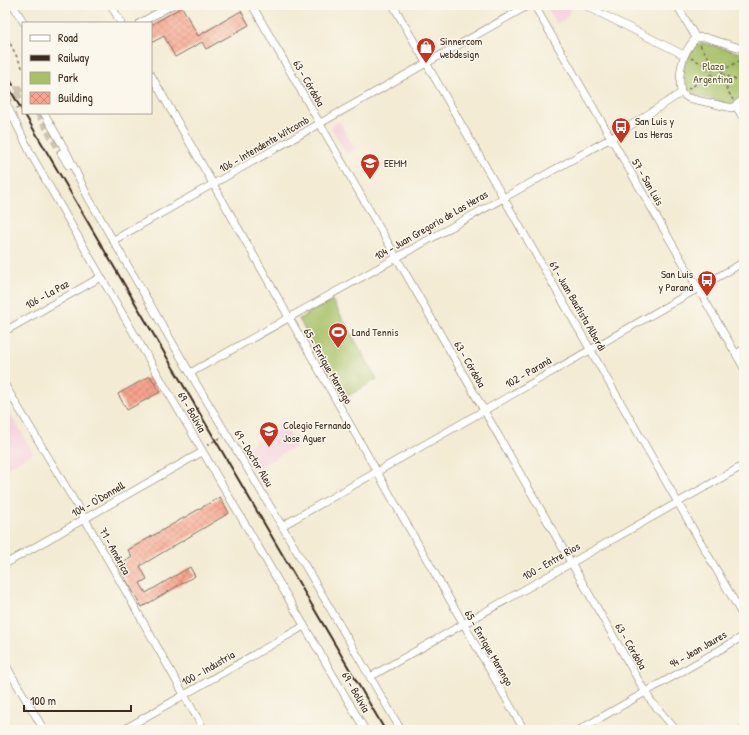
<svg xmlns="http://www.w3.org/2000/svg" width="749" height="735" viewBox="0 0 749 735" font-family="'Patrick Hand',sans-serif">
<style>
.built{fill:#f5cfdc}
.park{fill:#a7c167;stroke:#717642}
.building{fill:url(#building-cross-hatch)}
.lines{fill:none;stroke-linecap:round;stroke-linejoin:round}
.street-tunnel{stroke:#cec4b0;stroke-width:7;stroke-dasharray:7 3.5;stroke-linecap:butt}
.street-casing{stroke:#7b6e5e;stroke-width:8}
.path{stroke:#7b6e5e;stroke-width:1.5;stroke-dasharray:3 3;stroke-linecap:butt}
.street{stroke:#fff;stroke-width:7}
.rail{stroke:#3b2a1e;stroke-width:2}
.labels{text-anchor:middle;stroke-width:3;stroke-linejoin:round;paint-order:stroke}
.poi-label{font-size:11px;fill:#3b2a1e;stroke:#fbf7ec;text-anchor:start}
.park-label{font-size:11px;fill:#5b5734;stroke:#fbf7ec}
.street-label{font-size:11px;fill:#3b2a1e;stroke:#fbf7ec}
</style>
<defs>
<pattern id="building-cross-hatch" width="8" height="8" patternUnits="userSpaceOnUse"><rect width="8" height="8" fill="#f8a48e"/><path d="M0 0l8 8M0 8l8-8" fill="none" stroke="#ca8673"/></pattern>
</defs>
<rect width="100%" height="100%" fill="#fbf7ec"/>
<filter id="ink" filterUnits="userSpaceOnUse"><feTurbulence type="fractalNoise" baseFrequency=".025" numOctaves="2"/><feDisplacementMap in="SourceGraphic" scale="8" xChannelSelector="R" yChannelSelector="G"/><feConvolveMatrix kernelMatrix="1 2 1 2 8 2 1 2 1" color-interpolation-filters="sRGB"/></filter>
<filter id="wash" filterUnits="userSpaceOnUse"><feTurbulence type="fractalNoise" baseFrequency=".012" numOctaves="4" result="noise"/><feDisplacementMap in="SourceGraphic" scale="16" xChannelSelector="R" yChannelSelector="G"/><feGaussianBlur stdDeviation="0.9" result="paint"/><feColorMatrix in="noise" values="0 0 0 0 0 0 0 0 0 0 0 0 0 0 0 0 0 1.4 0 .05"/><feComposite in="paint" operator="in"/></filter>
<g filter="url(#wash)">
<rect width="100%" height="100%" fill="#f3ebd4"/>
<g class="built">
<polygon points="546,5 565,5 571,8 565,19 556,24"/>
<polygon points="339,121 355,149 346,154 332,129 333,125"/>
<polygon points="5,404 33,453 5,469"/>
<polygon points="284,425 296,446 253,471 242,450"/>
</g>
<g class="park">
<path d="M 703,43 L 744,54 L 744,90 C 741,95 736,101 731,103 C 725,104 689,94 687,90 C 678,77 687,45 703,43 Z"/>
<polygon points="332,300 377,379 343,399 299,319"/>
</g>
<g id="blocks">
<g class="building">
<polygon points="182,7 198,36 241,11 249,25 206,49 202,42 175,57 164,36 151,43 151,25"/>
<polygon points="150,376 160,392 127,410 118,394"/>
<polygon points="220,497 229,513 140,566 147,579 140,583 146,593 190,567 195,576 142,607 118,566 132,557 128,550"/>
</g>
</g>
</g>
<g filter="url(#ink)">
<use href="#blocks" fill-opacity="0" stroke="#7b6e5e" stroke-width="1"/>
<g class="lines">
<g class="street-tunnel">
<polyline points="5,92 23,88"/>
<polyline points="5,100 23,94"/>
<polyline points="38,113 61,153"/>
</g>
<defs>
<g id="street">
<polyline points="13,5 24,23"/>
<polyline points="111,5 121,23"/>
<polyline points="252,5 640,683 651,701 676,730"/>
<polyline points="393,5 744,618"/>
<polyline points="536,5 537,10 744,368"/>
<polyline points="584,5 684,55"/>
<polyline points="677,5 696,38"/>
<polyline points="140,23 172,5"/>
<path d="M 744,49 L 704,37 L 696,38 C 681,54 678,72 681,93 L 688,98 L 732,108 L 744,99"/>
<polyline points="151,75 524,730"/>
<polyline points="5,101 32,156 101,277 365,730"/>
<polyline points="736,106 744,120"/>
<polyline points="44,113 67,153 88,197 190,373 282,526 401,730"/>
<polyline points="61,153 68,165"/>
<polyline points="114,240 529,5"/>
<polyline points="5,331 101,277"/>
<polyline points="736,354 744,349"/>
<polyline points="190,373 611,138 681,93"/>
<polyline points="5,385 85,519 204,730"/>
<polyline points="282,526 744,262"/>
<polyline points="5,564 202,452"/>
<polyline points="5,664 44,730"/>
<polyline points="370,677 744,465"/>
<polyline points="123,730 304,626"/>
<polyline points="579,730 744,636"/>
<polyline points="742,730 744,729"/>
</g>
</defs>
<use href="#street" class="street-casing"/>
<g class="path">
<polyline points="5,33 23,69"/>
<polyline points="700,45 715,67"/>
<polyline points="691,58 713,69"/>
<circle cx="717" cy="72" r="5.5"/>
<polyline points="722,71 744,58"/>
<polyline points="722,74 744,83"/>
<polyline points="720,77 733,100"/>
<polyline points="688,89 713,74"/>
<polyline points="16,109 23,105"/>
<polyline points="207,445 222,437"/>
</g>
<use href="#street" class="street"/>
<g class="rail">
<polyline points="5,72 13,85"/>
<polyline points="5,81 23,112"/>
<polyline points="24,113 385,730"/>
</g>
</g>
</g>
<defs>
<symbol id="shop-pin" viewBox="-11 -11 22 30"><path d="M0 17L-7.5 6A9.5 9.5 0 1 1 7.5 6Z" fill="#c8321e" stroke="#fbf7ec"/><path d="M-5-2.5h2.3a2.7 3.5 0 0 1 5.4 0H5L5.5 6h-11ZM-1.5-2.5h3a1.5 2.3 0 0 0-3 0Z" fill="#fff"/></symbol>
<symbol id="bus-pin" viewBox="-11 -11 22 30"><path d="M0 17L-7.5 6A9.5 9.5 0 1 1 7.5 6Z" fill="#c8321e" stroke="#fbf7ec"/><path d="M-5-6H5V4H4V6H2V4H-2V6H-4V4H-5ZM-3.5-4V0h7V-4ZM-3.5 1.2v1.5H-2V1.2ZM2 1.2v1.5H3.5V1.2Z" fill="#fff"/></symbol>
<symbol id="school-pin" viewBox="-11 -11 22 30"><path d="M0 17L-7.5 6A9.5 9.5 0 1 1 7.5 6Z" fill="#c8321e" stroke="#fbf7ec"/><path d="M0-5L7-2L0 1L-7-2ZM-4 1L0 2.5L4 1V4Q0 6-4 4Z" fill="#fff"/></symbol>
<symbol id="stadium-pin" viewBox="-11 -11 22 30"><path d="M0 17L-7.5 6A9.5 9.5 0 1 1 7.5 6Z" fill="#c8321e" stroke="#fbf7ec"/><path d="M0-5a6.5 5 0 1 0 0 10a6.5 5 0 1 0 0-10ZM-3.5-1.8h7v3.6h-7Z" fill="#fff"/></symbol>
</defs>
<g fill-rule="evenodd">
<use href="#shop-pin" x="415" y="36" width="22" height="30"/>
<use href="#bus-pin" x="610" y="116" width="22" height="30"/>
<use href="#school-pin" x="359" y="152" width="22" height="30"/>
<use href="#bus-pin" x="696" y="269" width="22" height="30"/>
<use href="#stadium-pin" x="327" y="321" width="22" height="30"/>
<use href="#school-pin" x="258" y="420" width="22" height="30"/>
</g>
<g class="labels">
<g class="poi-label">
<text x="440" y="45">Sinnercom<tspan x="440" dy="13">webdesign</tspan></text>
<text x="635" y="125">San Luis y<tspan x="635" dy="13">Las Heras</tspan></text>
<text x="384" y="167">EEMM</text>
<text x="693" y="278" text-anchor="end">San Luis<tspan x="693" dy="13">y Paraná</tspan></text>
<text x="352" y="336">Land Tennis</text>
<text x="283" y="429">Colegio Fernando<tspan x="283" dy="13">Jose Aguer</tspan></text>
</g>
<g class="park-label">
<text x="713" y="70">Plaza<tspan x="713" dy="13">Argentina</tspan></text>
</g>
<g class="street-label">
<text transform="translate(309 83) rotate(60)" y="4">63 - Córdoba</text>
<text transform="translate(264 144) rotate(-30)" y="4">106 - Intendente Witcomb</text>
<text transform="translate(648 182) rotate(60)" y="4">57 - San Luis</text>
<text transform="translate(431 225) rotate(-30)" y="4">104 - Juan Gregorio de Las Heras</text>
<text transform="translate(47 294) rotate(-29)" y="4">106 - La Paz</text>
<text transform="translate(578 306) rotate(60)" y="4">61 - Juan Bautista Alberdi</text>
<text transform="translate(470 364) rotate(60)" y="4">63 - Córdoba</text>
<text transform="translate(328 366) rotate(60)" y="4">65 - Enrique Marengo</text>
<text transform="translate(528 372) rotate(-30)" y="4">102 - Paraná</text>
<text transform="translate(192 412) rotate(60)" y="4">69 - Bolivia</text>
<text transform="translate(254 458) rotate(59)" y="4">69 - Doctor Aleu</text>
<text transform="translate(98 499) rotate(-30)" y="4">104 - O'Donnell</text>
<text transform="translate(115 551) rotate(61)" y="4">71 - América</text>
<text transform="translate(551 561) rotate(-30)" y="4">100 - Entre Ríos</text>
<text transform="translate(631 646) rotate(60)" y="4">63 - Córdoba</text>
<text transform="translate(489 648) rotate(60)" y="4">65 - Enrique Marengo</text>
<text transform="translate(698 649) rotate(-30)" y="4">94 - Jean Jaures</text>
<text transform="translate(208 668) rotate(-30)" y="4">100 - Industria</text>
<text transform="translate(356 692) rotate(60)" y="4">69 - Bolivia</text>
</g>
</g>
<rect width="749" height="735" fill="none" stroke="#fbf7ec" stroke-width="20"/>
<rect x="22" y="22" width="130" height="92" fill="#fbf7ec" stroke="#aea59a"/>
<rect x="30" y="35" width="20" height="6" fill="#ffffff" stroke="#aea59a"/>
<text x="58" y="42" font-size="12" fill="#3b2a1e">Road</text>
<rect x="30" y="55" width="20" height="6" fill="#3b2a1e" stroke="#aea59a"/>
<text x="58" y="62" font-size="12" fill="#3b2a1e">Railway</text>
<rect x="30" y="72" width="20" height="12" fill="#a7c167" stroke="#aea59a"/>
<text x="58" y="82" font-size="12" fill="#3b2a1e">Park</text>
<rect x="30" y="92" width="20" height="12" fill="url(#building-cross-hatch)" stroke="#aea59a"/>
<text x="58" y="102" font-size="12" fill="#3b2a1e">Building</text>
<path d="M24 705v6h107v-6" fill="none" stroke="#3b2a1e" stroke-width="2"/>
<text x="30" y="705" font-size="12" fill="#3b2a1e" stroke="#fbf7ec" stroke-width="3" paint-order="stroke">100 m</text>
</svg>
